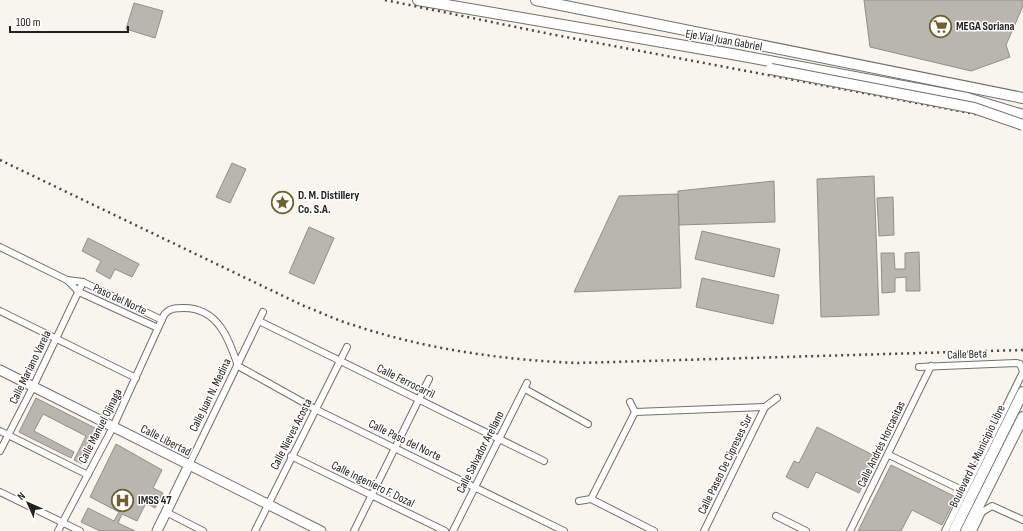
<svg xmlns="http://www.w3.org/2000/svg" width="1023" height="531" viewBox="0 0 1023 531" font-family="'Sofia Sans Condensed',sans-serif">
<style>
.building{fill:#b8b6af;stroke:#918f89}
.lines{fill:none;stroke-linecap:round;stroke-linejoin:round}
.street-casing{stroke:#72706a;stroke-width:8}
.secondary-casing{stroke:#72706a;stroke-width:11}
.primary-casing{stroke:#72706a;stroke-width:12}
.street{stroke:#fff;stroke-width:6}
.secondary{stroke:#fff;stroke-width:9}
.primary{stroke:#fff;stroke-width:10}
.rail{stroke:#484744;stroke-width:2.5;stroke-dasharray:2 4;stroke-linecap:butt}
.primary-bridge-casing{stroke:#72706a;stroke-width:12;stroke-linecap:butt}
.primary-bridge{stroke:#fff;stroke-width:10}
.labels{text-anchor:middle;stroke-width:3;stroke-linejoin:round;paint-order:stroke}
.poi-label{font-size:12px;font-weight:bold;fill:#232220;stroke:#fff;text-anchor:start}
.street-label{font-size:12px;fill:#232220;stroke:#fff}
</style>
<rect width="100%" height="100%" fill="#f7f5ee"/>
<g class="building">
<polygon points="864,0 1023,0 1023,6 1006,45 1010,57 971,71 870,47"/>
<polygon points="134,3 163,11 155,38 126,29"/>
<polygon points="232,163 246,169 230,203 216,197"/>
<polygon points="874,176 879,315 821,317 817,179"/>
<polygon points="774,181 775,222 679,225 678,191"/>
<polygon points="678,194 681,288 574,292 619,196"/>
<polygon points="893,197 894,235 879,236 877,198"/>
<polygon points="309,227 334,238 314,284 289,273"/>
<polygon points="702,231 780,249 774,277 695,259"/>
<polygon points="88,238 139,264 132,277 115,269 110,279 96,271 101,261 82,251"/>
<polygon points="919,252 920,291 906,291 906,277 895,278 895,292 882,293 881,253 894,253 895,269 905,269 905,253"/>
<polygon points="702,278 779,295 773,324 696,307"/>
<polygon points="36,398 99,430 82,464 74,460 86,436 43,414 34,431 74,452 71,458 19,432"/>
<polygon points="817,427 877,457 859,493 816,472 808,488 786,477 794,461 799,463"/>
<polygon points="116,444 162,470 153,488 163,493 155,508 146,503 137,521 122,514 118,523 135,531 100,531 81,522 88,508 114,521 119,512 90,497"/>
<polygon points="891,465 956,497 942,525 912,510 901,531 858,531"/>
</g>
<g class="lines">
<defs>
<g id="street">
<polyline points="0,247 67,280 79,292 158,328"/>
<polyline points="67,280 83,282 162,320"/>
<polyline points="0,311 136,378"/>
<polyline points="259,321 544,461"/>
<polyline points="919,367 1016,363 1020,364 1023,371"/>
<polyline points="525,389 588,424"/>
<polyline points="630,402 635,412"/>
<polyline points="635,412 765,407"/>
<polyline points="0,431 88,475"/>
<polyline points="0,451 33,387 83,282"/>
<polyline points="889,455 964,491"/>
<polyline points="291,456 445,531"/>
<polyline points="189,465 263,312"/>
<polyline points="0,492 80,531"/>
<polyline points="591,499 635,412"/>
<polyline points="591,499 654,531"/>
<polyline points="579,501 591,499"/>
<polyline points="166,512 203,531"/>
<polyline points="776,516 806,531"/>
<path d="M 58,531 L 113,427 L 164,315 C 169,308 176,308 184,308 C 218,308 229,339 238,366 L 315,409 L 564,531"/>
<polyline points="255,531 347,347"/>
<polyline points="354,531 429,379"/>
<polyline points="453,531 527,383"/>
<polyline points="704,531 765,407 777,398"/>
<polyline points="850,531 931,366"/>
<polyline points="945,531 1023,372"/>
<polyline points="973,531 982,512 992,506 1023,520"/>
</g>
<g id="secondary">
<polyline points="0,370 321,531"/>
<polyline points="157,531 189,465"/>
</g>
<g id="primary">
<polyline points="418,0 732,54 967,98 1023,115"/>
<polyline points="536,0 1023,98"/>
<polyline points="954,531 1023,392"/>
<polyline points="966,531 1023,417"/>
</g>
</defs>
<use href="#street" class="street-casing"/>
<use href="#secondary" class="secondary-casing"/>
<use href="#primary" class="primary-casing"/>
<use href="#street" class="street"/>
<use href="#secondary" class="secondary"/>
<use href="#primary" class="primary"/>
<g class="rail">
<polyline points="385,0 550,34 1023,123"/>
<path d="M 0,160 L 304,306 C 320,312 336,320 353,325 C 425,349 502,360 578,363 L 1023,350"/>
</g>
<defs>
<polyline id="primary-bridge" points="771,69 974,108 1023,125"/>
</defs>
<use href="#primary-bridge" class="primary-bridge-casing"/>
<use href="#primary-bridge" class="primary-bridge"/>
</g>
<defs>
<symbol id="supermarket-ring" viewBox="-11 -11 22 22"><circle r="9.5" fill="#fff" stroke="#70602e" stroke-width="1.5"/><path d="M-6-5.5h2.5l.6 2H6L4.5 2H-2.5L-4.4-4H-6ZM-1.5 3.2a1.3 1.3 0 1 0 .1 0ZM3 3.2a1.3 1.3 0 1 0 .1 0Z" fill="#70602e"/></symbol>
<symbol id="sight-ring" viewBox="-11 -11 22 22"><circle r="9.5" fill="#fff" stroke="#70602e" stroke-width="1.5"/><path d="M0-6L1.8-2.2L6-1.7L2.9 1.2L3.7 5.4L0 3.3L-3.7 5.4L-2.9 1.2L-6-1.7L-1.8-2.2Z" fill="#70602e"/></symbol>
<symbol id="hospital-ring" viewBox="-11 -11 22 22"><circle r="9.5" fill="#fff" stroke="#70602e" stroke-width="1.5"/><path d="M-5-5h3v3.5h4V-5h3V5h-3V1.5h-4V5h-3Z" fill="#70602e"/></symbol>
</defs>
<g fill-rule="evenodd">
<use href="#supermarket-ring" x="928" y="14" width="25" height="25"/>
<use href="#sight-ring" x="270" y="190" width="25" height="25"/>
<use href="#hospital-ring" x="110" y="488" width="25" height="25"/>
</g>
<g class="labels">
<g class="poi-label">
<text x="956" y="30">MEGA Soriana</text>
<text x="298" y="199">D. M. Distillery<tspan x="298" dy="14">Co. S.A.</tspan></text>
<text x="138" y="504">IMSS 47</text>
</g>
<g class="street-label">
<text transform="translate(724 40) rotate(10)" y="4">Eje Vial Juan Gabriel</text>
<text transform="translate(120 299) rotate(25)" y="4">Paso del Norte</text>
<text transform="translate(967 354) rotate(-2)" y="4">Calle Beta</text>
<text transform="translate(30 367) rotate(-64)" y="4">Calle Mariano Varela</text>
<text transform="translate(406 381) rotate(26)" y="4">Calle Ferrocarril</text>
<text transform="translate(210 395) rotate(-64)" y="4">Calle Juan N. Medina</text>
<text transform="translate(100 426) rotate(-63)" y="4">Calle Manuel Ojinaga</text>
<text transform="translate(291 434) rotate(-63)" y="4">Calle Nieves Acosta</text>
<text transform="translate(166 440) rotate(27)" y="4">Calle Libertad</text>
<text transform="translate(405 440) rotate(26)" y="4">Calle Paso del Norte</text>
<text transform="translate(881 444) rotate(-64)" y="4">Calle Andrés Horcasitas</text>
<text transform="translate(480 452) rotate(-63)" y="4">Calle Salvador Arellano</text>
<text transform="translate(977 456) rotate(-64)" y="4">Boulevard N. Municipio Libre</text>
<text transform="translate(725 464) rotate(-64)" y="4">Calle Paseo De Cipreses Sur</text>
<text transform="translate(373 484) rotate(26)" y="4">Calle Ingeniero F. Dozal</text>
</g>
</g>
<g transform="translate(28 503) rotate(315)" stroke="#ffffff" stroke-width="3" paint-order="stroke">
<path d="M0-3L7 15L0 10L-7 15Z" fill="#232220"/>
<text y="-6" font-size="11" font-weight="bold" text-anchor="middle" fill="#232220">N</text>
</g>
<path d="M10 26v6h118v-6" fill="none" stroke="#232220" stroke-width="2"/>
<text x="16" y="26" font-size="12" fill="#232220" stroke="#ffffff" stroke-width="3" paint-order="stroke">100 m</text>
</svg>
